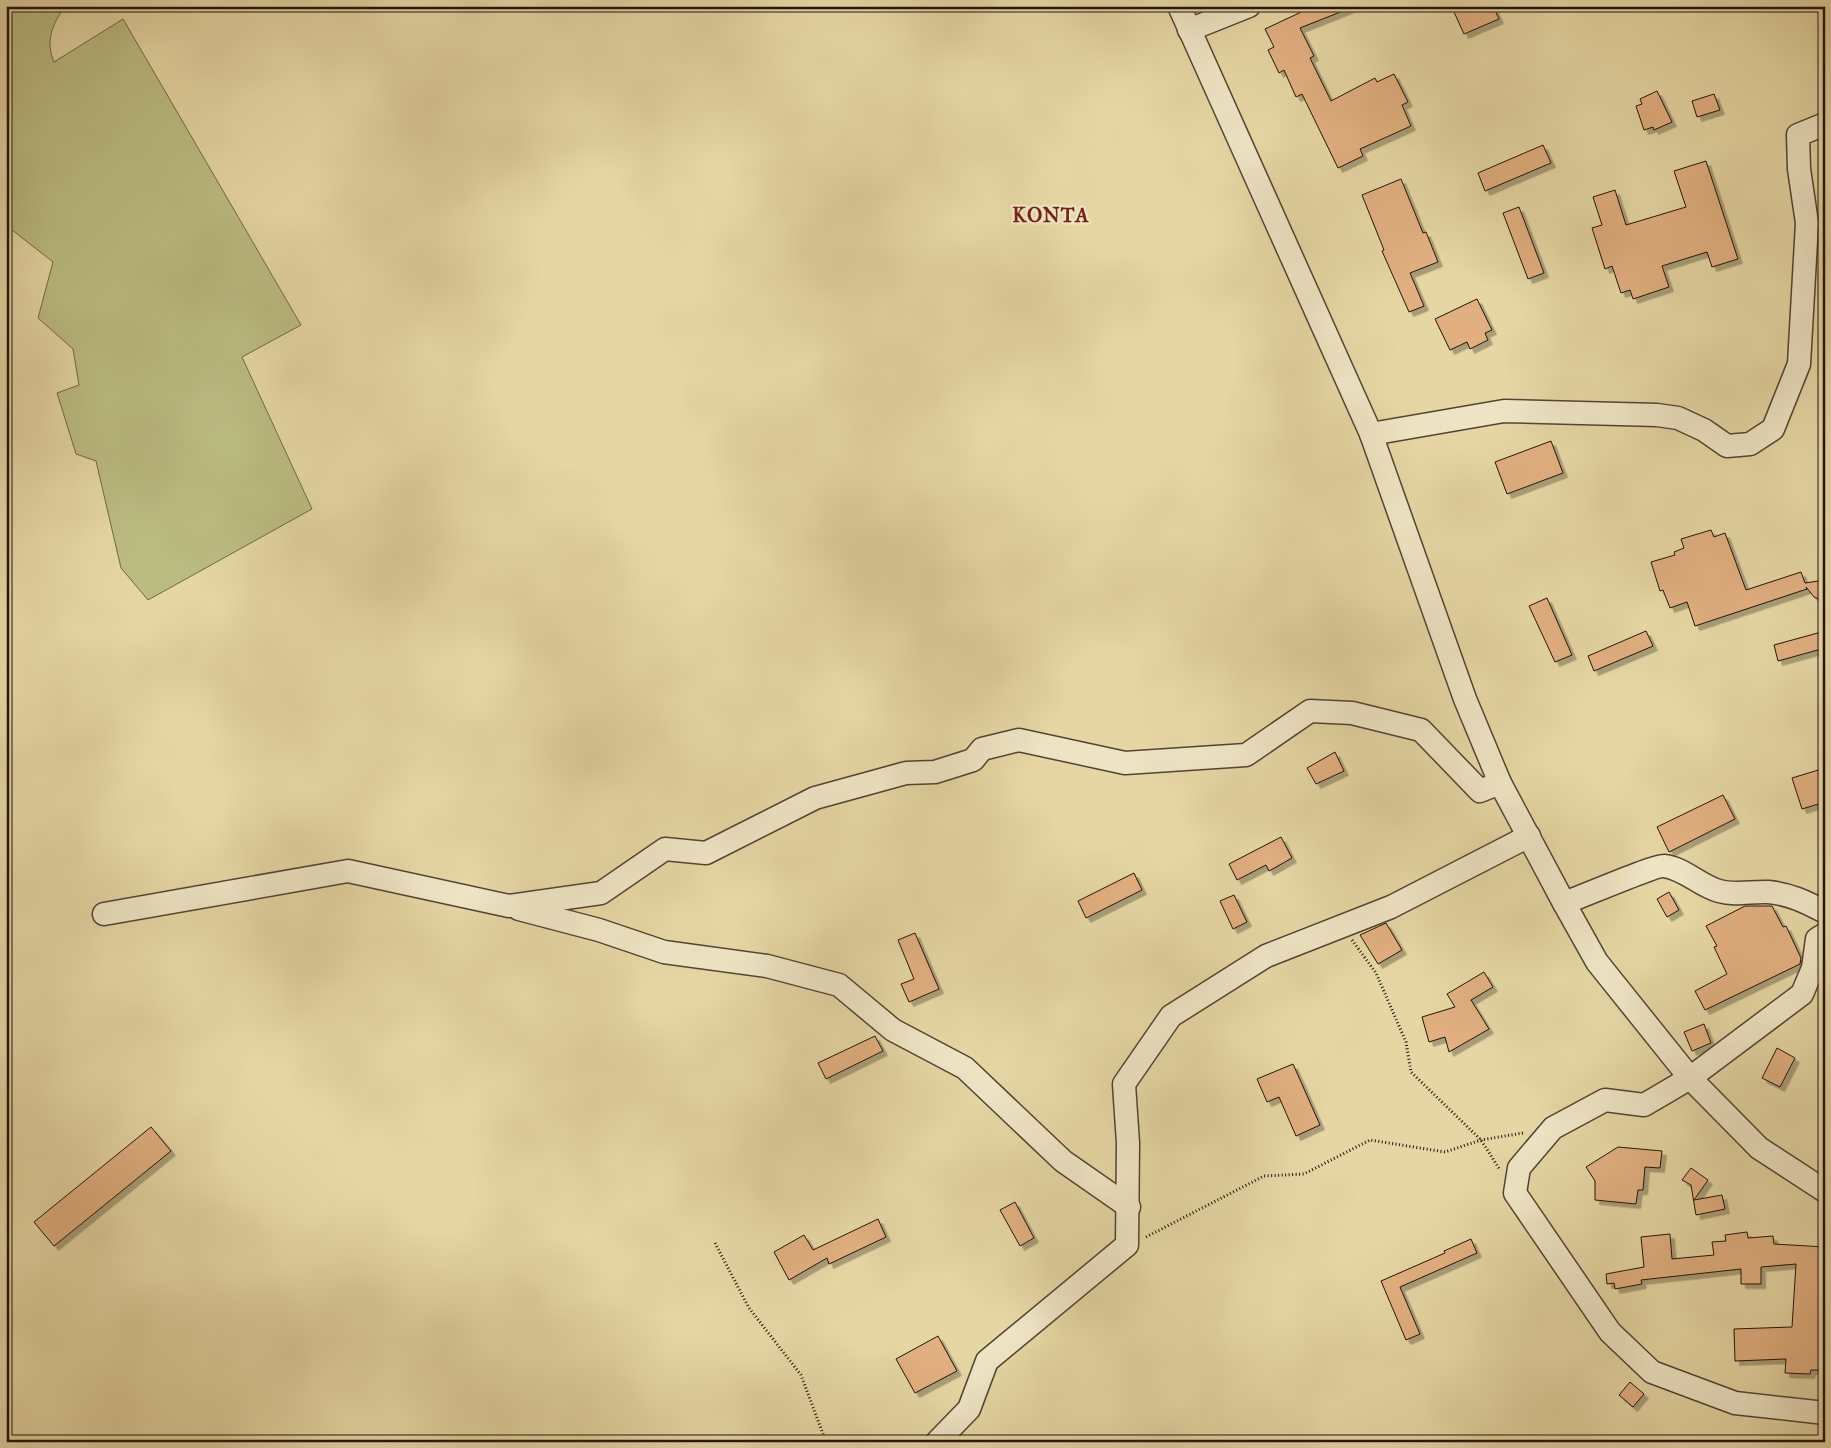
<svg xmlns="http://www.w3.org/2000/svg" width="1831" height="1448" viewBox="0 0 1831 1448" font-family="'IM FELL Great Primer',serif">
<style>
.green{fill:#bbbc82;stroke:#6e6848}
.building{fill:#e1af80;stroke:#21140d;filter:url(#shadow)}
.lines{fill:none;stroke-linecap:round;stroke-linejoin:round}
.minor-casing{stroke:#524433;stroke-width:25}
.path{stroke:#21140d;stroke-width:3;stroke-dasharray:1 2.5;stroke-linecap:butt}
.minor{stroke:#eee4c4;stroke-width:22}
.labels{text-anchor:middle;stroke-width:4.5;stroke-linejoin:round;paint-order:stroke}
.district-label{font-size:20px;font-weight:bold;letter-spacing:1px;fill:#7a1f14;stroke:#eee4c4}
</style>
<defs>
<filter id="shadow"><feDropShadow dx="4.5" dy="4.5" stdDeviation="0" flood-color="#0004"/></filter>
</defs>
<rect width="100%" height="100%" fill="#e5d6a4"/>
<filter id="stains"><feTurbulence type="fractalNoise" baseFrequency=".004" numOctaves="4"/><feColorMatrix values="0 0 0 0 .2 0 0 0 0 .09 0 0 0 0 .02 0 0 0 .5 -.17"/></filter>
<radialGradient id="worn" r=".72"><stop offset=".6" stop-color="#630" stop-opacity="0"/><stop offset="1" stop-color="#630" stop-opacity=".3"/></radialGradient>
<path class="green" d="M 6,6 L 65,6 C 52,25 45,41 54,62 L 123,19 L 301,325 L 242,357 L 312,509 L 148,600 L 121,568 L 96,461 L 76,454 L 57,393 L 79,385 L 73,349 L 38,318 L 53,262 L 7,226 L 6,222 Z"/>
<g class="building">
<polygon points="1314,6 1353,7 1300,28 1314,56 1310,58 1331,101 1375,78 1377,82 1394,74 1408,102 1402,105 1411,126 1360,149 1363,156 1338,168 1302,94 1296,97 1284,70 1279,73 1268,50 1274,47 1265,29"/>
<polygon points="1468,6 1493,6 1499,19 1464,34 1454,12"/>
<polygon points="1657,91 1672,122 1654,130 1653,127 1644,130 1636,106 1642,104 1640,99"/>
<polygon points="1714,94 1720,110 1697,117 1692,101"/>
<polygon points="1543,145 1551,163 1485,191 1478,173"/>
<polygon points="1706,161 1738,259 1712,267 1707,252 1662,266 1669,287 1633,299 1630,290 1621,293 1612,266 1605,269 1592,228 1602,225 1593,197 1615,190 1626,225 1686,207 1674,171"/>
<polygon points="1401,179 1423,233 1426,232 1438,262 1410,273 1424,306 1409,312 1382,251 1384,250 1362,195"/>
<polygon points="1519,207 1544,273 1528,279 1503,213"/>
<polygon points="1477,299 1492,330 1485,333 1488,340 1470,349 1467,342 1450,350 1435,319"/>
<polygon points="1551,441 1563,473 1507,494 1495,462"/>
<polygon points="1711,530 1714,537 1725,533 1746,590 1801,572 1805,583 1825,580 1825,602 1814,597 1806,587 1807,589 1695,626 1687,602 1670,608 1663,590 1660,591 1651,562 1675,555 1674,552 1684,548 1681,539"/>
<polygon points="1547,598 1572,655 1555,662 1529,606"/>
<polygon points="1646,631 1653,646 1594,671 1588,656"/>
<polygon points="1825,631 1825,648 1778,661 1774,645"/>
<polygon points="1335,752 1344,771 1316,784 1307,768"/>
<polygon points="1825,768 1825,802 1802,809 1792,778"/>
<polygon points="1723,795 1735,819 1669,852 1657,827"/>
<polygon points="1281,837 1292,858 1269,871 1266,865 1237,880 1229,864"/>
<polygon points="1134,873 1142,890 1086,918 1078,901"/>
<polygon points="1669,892 1679,910 1667,917 1657,899"/>
<polygon points="1234,895 1247,922 1233,929 1220,901"/>
<polygon points="1745,906 1772,906 1783,927 1786,926 1801,958 1800,964 1705,1010 1695,991 1727,974 1714,947 1717,946 1706,926"/>
<polygon points="1386,923 1402,950 1378,964 1360,935"/>
<polygon points="915,933 939,989 909,1002 901,984 914,979 898,940"/>
<polygon points="1484,972 1493,987 1471,1000 1489,1029 1449,1052 1445,1037 1429,1042 1422,1017 1455,1007 1447,994"/>
<polygon points="1704,1024 1711,1043 1692,1051 1684,1032"/>
<polygon points="875,1036 883,1051 826,1079 818,1063"/>
<polygon points="1777,1048 1795,1058 1780,1087 1762,1078"/>
<polygon points="1293,1064 1320,1125 1296,1136 1279,1097 1267,1102 1257,1079"/>
<polygon points="151,1127 171,1151 54,1246 34,1222"/>
<polygon points="1618,1147 1662,1151 1660,1168 1645,1167 1643,1190 1638,1190 1636,1204 1595,1200 1595,1181 1586,1167"/>
<polygon points="1691,1168 1708,1180 1694,1200 1722,1195 1725,1209 1696,1215 1691,1185 1682,1180"/>
<polygon points="1015,1202 1034,1238 1020,1246 1000,1210"/>
<polygon points="878,1219 886,1237 829,1264 827,1258 789,1280 774,1252 804,1235 813,1250"/>
<polygon points="1747,1232 1748,1238 1773,1236 1774,1244 1825,1247 1825,1322 1821,1370 1811,1370 1810,1374 1785,1373 1786,1359 1735,1361 1734,1329 1792,1327 1796,1264 1761,1267 1761,1284 1741,1284 1741,1269 1641,1280 1642,1284 1615,1289 1614,1283 1607,1284 1606,1274 1644,1267 1641,1237 1670,1234 1672,1259 1714,1255 1712,1242 1726,1241 1725,1235"/>
<polygon points="1471,1239 1477,1253 1400,1287 1420,1334 1406,1340 1381,1281 1445,1253 1444,1251"/>
<polygon points="938,1336 957,1371 915,1393 896,1359"/>
<polygon points="1630,1382 1644,1394 1633,1407 1619,1395"/>
</g>
<g class="lines">
<defs>
<g id="minor">
<polyline points="1179,6 1371,434 1465,699 1500,783 1564,903 1597,962 1690,1078 1759,1148 1825,1191"/>
<polyline points="1189,30 1249,6"/>
<polyline points="1371,434 1504,411 1657,415 1678,418 1704,430 1727,446 1750,444 1773,429 1799,364 1807,223 1799,169 1798,135 1825,124"/>
<path d="M 1564,903 C 1579,898 1655,865 1664,866 C 1684,868 1700,886 1719,891 C 1737,896 1751,891 1768,892 C 1790,894 1806,902 1825,912"/>
<polyline points="519,909 599,930 664,952 767,966 839,985 893,1030 965,1068 1063,1161 1129,1207"/>
<polyline points="104,914 348,871 509,906 601,893 665,849 706,853 815,798 906,773 935,772 973,760 982,749 1019,740 1125,763 1246,755 1310,711 1352,713 1421,730 1480,791 1500,783"/>
<polyline points="1825,934 1817,939 1813,968 1802,994 1690,1078 1644,1105 1605,1100 1553,1128 1519,1168 1515,1193 1610,1332 1652,1372 1735,1403 1825,1413"/>
<polyline points="937,1442 969,1409 987,1361 1127,1245 1128,1143 1124,1084 1171,1016 1266,956 1391,907 1529,836"/>
</g>
</defs>
<use href="#minor" class="minor-casing"/>
<g class="path">
<polyline points="1352,940 1376,973 1406,1042 1411,1072 1481,1140 1500,1170"/>
<polyline points="1146,1237 1264,1176 1304,1174 1370,1140 1445,1152 1481,1140 1523,1133"/>
<polyline points="715,1243 749,1308 801,1375 826,1442"/>
</g>
<use href="#minor" class="minor"/>
</g>
<g class="labels">
<g class="district-label">
<text x="1051" y="222">KONTA</text>
</g>
</g>
<rect width="1831" height="1448" fill="none" stroke="#e5d6a4" stroke-width="25"/>
<rect x="8" y="8" width="1816" height="1433" fill="none" stroke="#21140d" stroke-width="2.5"/>
<rect x="12" y="12" width="1806" height="1423" fill="none" stroke="#21140d"/>
<rect width="100%" height="100%" filter="url(#stains)"/>
<rect width="100%" height="100%" fill="url(#worn)"/>
</svg>
